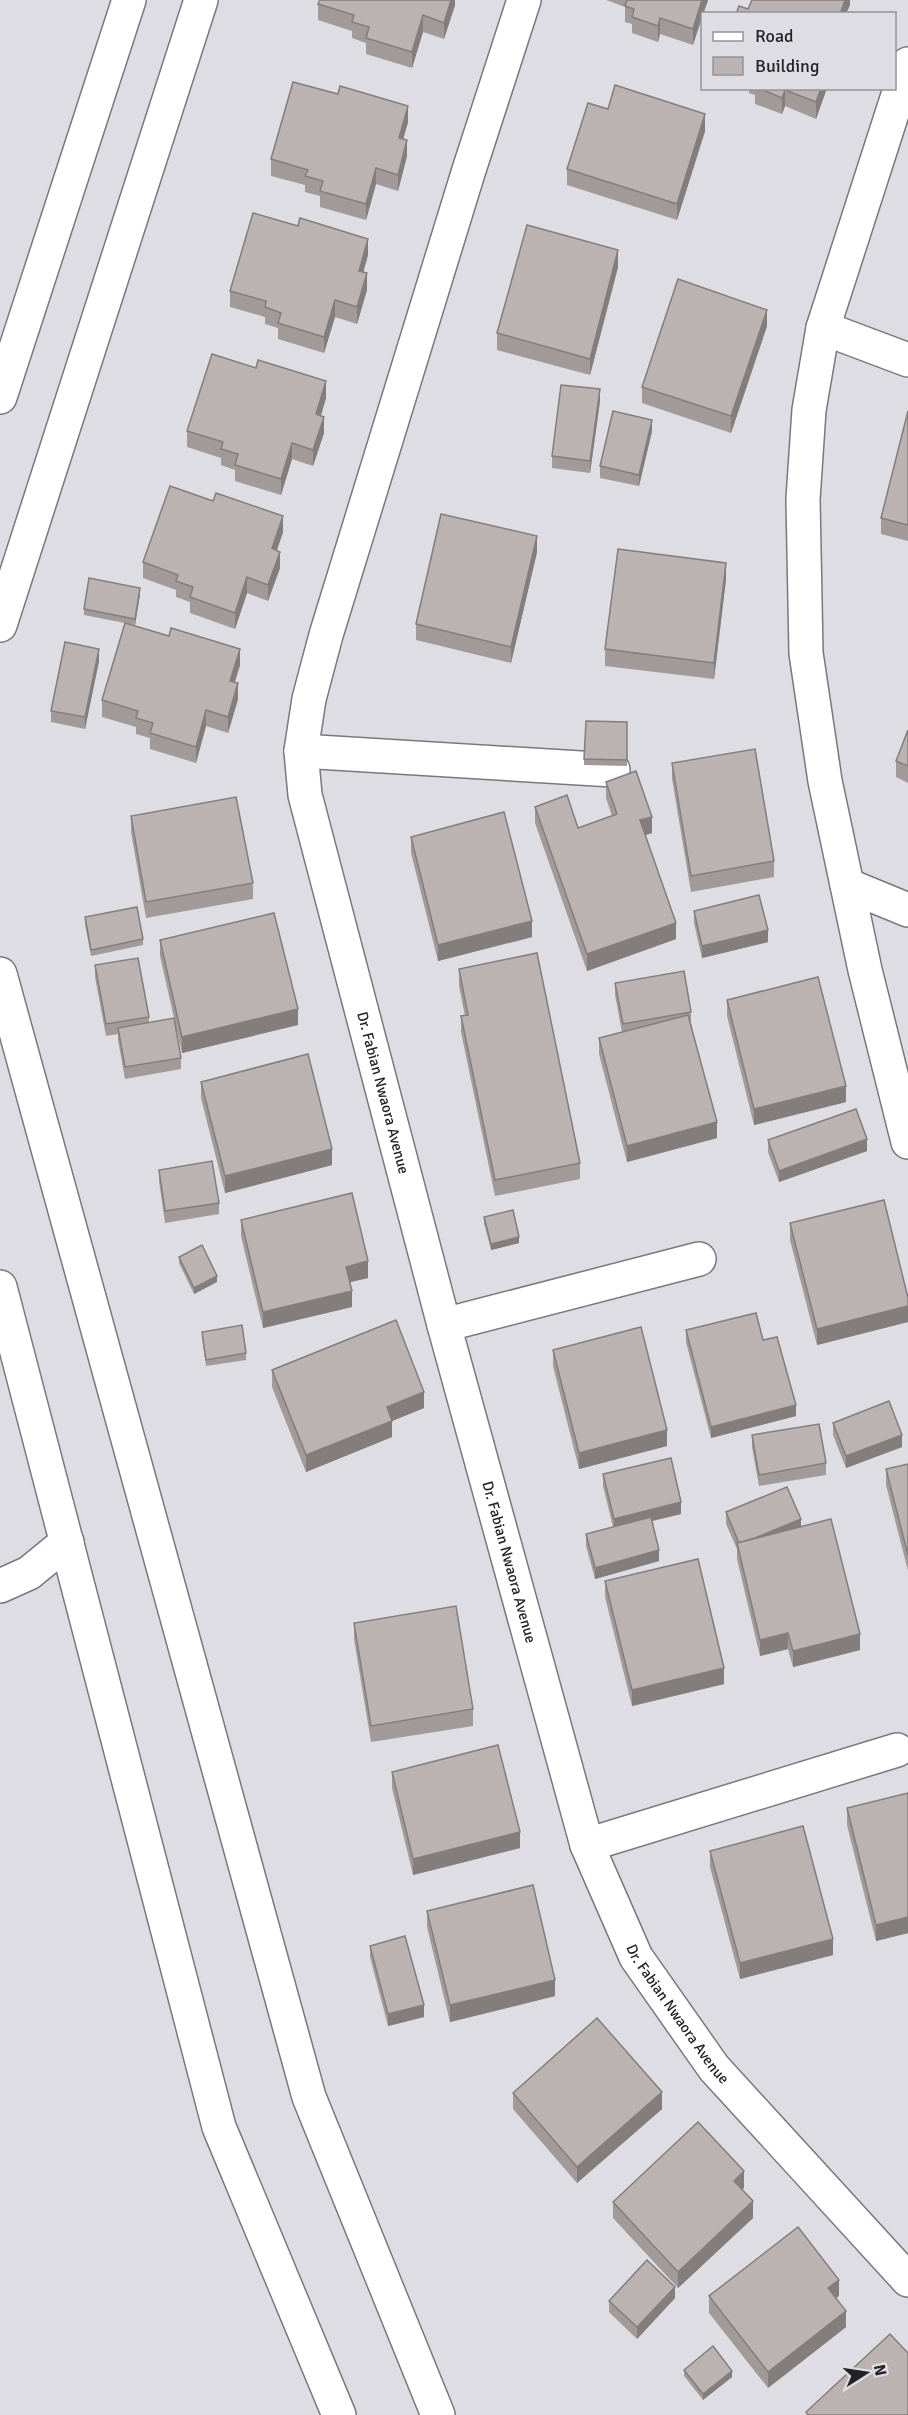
<svg xmlns="http://www.w3.org/2000/svg" width="908" height="2415" viewBox="0 0 908 2415" font-family="Signika,sans-serif">
<style>
.lines{fill:none;stroke-linecap:round;stroke-linejoin:round}
.minor-casing{stroke:#79787e;stroke-width:36}
.minor{stroke:#fff;stroke-width:33}
.wall{fill:#a19a98}
.shaded-wall{fill:#837d7c}
.building{fill:#bbb3b1;stroke:#837d7c;stroke-width:1.5}
.labels{text-anchor:middle;stroke-width:4.5;stroke-linejoin:round;paint-order:stroke}
.street-label{font-size:15px;fill:#232326;stroke:#dedde4}
</style>
<rect width="100%" height="100%" fill="#dedde4"/>
<g class="lines">
<defs>
<g id="minor">
<path id="s1" d="M 524,0 L 468,173 L 326,635 L 309,699 L 301,751 L 305,795 L 444,1325 L 587,1845 L 636,1957 L 714,2068 L 908,2280"/>
<polyline points="908,64 823,328 809,410 803,499 806,653 825,781 865,970 908,1142"/>
<polyline points="823,328 908,360"/>
<polyline points="0,397 129,0"/>
<polyline points="0,625 201,0"/>
<polyline points="301,751 613,770"/>
<polyline points="847,885 908,910"/>
<polyline points="0,974 309,2097 438,2415"/>
<polyline points="0,1287 219,2127 339,2415"/>
<polyline points="444,1325 699,1259"/>
<polyline points="0,1586 29,1573 67,1542"/>
<polyline points="587,1845 897,1750"/>
</g>
</defs>
<use href="#minor" class="minor-casing"/>
<use href="#minor" class="minor"/>
</g>
<g class="wall">
<polygon points="455,0 455,5 444,39 423,32 412,68 366,54 366,43 352,38 352,31 318,20 318,4"/>
<polygon points="606,0 708,0 693,45 660,34 658,42 632,33 632,24 625,22 625,7"/>
<polygon points="749,88 827,88 816,119 785,106 782,114 755,104 755,95 749,93"/>
<polygon points="608,109 705,131 677,220 567,185 567,169"/>
<polygon points="408,122 403,139 407,156 398,191 376,184 366,220 320,207 320,196 305,192 305,185 271,176 271,159"/>
<polygon points="368,255 363,272 367,290 357,324 335,317 324,353 278,339 278,328 265,324 265,317 230,307 230,291"/>
<polygon points="618,267 590,375 497,350 497,333"/>
<polygon points="767,326 731,433 642,403 642,387"/>
<polygon points="326,398 321,416 324,433 313,466 292,459 281,495 235,481 235,470 221,465 221,458 187,447 187,431"/>
<polygon points="600,401 590,473 552,468 552,456"/>
<polygon points="908,411 908,541 881,534 881,518"/>
<polygon points="652,431 639,486 600,478 600,466"/>
<polygon points="283,532 277,550 280,568 268,601 247,593 235,629 190,613 190,602 176,597 176,590 143,578 143,562"/>
<polygon points="537,552 511,663 416,640 416,624"/>
<polygon points="726,579 714,679 605,666 605,649"/>
<polygon points="140,594 135,625 84,615 84,609"/>
<polygon points="169,636 240,665 235,682 238,699 228,733 206,726 196,763 150,749 150,738 136,734 136,727 102,717 102,700"/>
<polygon points="99,661 85,729 51,722 51,711"/>
<polygon points="627,722 627,766 584,765 584,759"/>
<polygon points="908,730 908,783 896,777 896,761"/>
<polygon points="672,763 774,861 774,877 691,892 672,779"/>
<polygon points="606,782 652,833 645,835 676,939 587,971 535,823 535,807 578,828 612,816 606,798"/>
<polygon points="131,816 253,883 253,899 146,918 131,832"/>
<polygon points="411,837 532,937 438,961 411,853"/>
<polygon points="694,911 768,942 702,958 694,923"/>
<polygon points="85,917 143,939 143,945 91,956 85,924"/>
<polygon points="160,940 298,1025 182,1053 160,956"/>
<polygon points="95,965 149,1017 149,1023 181,1058 181,1069 125,1079 118,1040 118,1034 106,1036 95,977"/>
<polygon points="459,969 580,1163 580,1179 495,1196 461,1032 461,1016 465,1016 459,986"/>
<polygon points="615,983 691,1012 691,1023 717,1138 627,1162 599,1054 599,1038 622,1032 615,995"/>
<polygon points="727,1000 846,1102 754,1125 727,1016"/>
<polygon points="201,1082 332,1165 225,1193 201,1098"/>
<polygon points="768,1140 867,1151 779,1182 768,1152"/>
<polygon points="159,1170 219,1203 219,1214 165,1223 159,1181"/>
<polygon points="484,1217 519,1243 491,1250 484,1223"/>
<polygon points="241,1220 368,1278 350,1282 352,1307 263,1328 241,1236"/>
<polygon points="790,1223 908,1298 908,1322 817,1345 790,1240"/>
<polygon points="179,1257 217,1282 194,1294 179,1263"/>
<polygon points="686,1330 763,1340 796,1416 711,1438 686,1342"/>
<polygon points="202,1332 246,1353 246,1360 206,1366 202,1338"/>
<polygon points="553,1350 667,1446 579,1469 553,1366"/>
<polygon points="272,1370 424,1408 392,1421 392,1437 306,1472 272,1387"/>
<polygon points="833,1423 902,1447 846,1468 833,1435"/>
<polygon points="752,1435 826,1463 826,1475 759,1486 752,1447"/>
<polygon points="908,1464 908,1571 886,1485 886,1469"/>
<polygon points="603,1474 681,1514 652,1521 659,1561 595,1579 586,1546 586,1534 613,1527 603,1486"/>
<polygon points="726,1512 801,1527 860,1650 793,1667 788,1649 760,1656 737,1559 737,1549 726,1524"/>
<polygon points="605,1581 724,1684 632,1706 605,1597"/>
<polygon points="354,1623 473,1709 473,1726 371,1742 354,1639"/>
<polygon points="392,1772 520,1848 413,1875 392,1788"/>
<polygon points="908,1793 908,1933 876,1941 847,1825 847,1808"/>
<polygon points="710,1851 833,1955 740,1979 710,1867"/>
<polygon points="427,1911 555,1996 450,2022 427,1927"/>
<polygon points="370,1946 424,2017 388,2026 370,1957"/>
<polygon points="513,2093 662,2109 577,2183 513,2109"/>
<polygon points="744,2188 742,2189 753,2218 678,2288 613,2218 613,2202"/>
<polygon points="709,2296 839,2296 836,2298 846,2327 768,2388 709,2313"/>
<polygon points="675,2298 637,2339 609,2312 609,2301"/>
<polygon points="684,2370 732,2377 703,2400 684,2376"/>
</g>
<g class="shaded-wall">
<polygon points="451,0 455,0 455,5 444,39 444,23"/>
<polygon points="702,0 708,0 703,14 702,14 702,16 693,45 693,29"/>
<polygon points="845,0 850,0 850,5 846,14 840,14"/>
<polygon points="423,15 423,32 412,68 412,52"/>
<polygon points="660,18 660,34 658,42 658,26"/>
<polygon points="821,88 827,88 816,119 816,102"/>
<polygon points="785,90 785,106 782,114 782,98"/>
<polygon points="408,106 408,122 399,154 399,138"/>
<polygon points="705,114 705,131 677,220 677,204"/>
<polygon points="407,140 407,156 398,191 398,175"/>
<polygon points="376,168 376,184 366,220 366,204"/>
<polygon points="368,239 368,255 359,288 359,271"/>
<polygon points="618,250 618,267 590,375 590,359"/>
<polygon points="367,273 367,290 357,324 357,307"/>
<polygon points="335,300 335,317 324,353 324,337"/>
<polygon points="767,310 767,326 731,433 731,416"/>
<polygon points="326,381 326,398 316,430 316,414"/>
<polygon points="600,389 600,401 590,473 590,461"/>
<polygon points="324,417 324,433 313,466 313,450"/>
<polygon points="652,420 652,431 639,486 639,475"/>
<polygon points="292,443 292,459 281,495 281,479"/>
<polygon points="283,516 283,532 272,564 272,548"/>
<polygon points="537,536 537,552 511,663 511,647"/>
<polygon points="280,552 280,568 268,601 268,585"/>
<polygon points="726,563 726,579 714,679 714,663"/>
<polygon points="247,577 247,593 235,629 235,613"/>
<polygon points="140,588 140,594 135,625 135,619"/>
<polygon points="99,649 99,661 85,729 85,717"/>
<polygon points="240,649 240,665 230,697 230,681"/>
<polygon points="238,683 238,699 228,733 228,717"/>
<polygon points="206,710 206,726 196,763 196,747"/>
<polygon points="652,817 652,833 640,837 640,820"/>
<polygon points="532,921 532,937 438,961 438,945"/>
<polygon points="676,923 676,939 587,971 587,954"/>
<polygon points="768,930 768,942 702,958 702,946"/>
<polygon points="298,1009 298,1025 182,1053 182,1037"/>
<polygon points="846,1086 846,1102 754,1125 754,1109"/>
<polygon points="717,1122 717,1138 627,1162 627,1146"/>
<polygon points="867,1139 867,1151 779,1182 779,1171"/>
<polygon points="332,1149 332,1165 225,1193 225,1176"/>
<polygon points="519,1237 519,1243 491,1250 491,1244"/>
<polygon points="368,1261 368,1278 346,1283 346,1267"/>
<polygon points="217,1276 217,1282 194,1294 194,1288"/>
<polygon points="352,1291 352,1307 263,1328 263,1312"/>
<polygon points="908,1306 908,1322 817,1345 817,1329"/>
<polygon points="424,1392 424,1408 392,1421 392,1437 306,1472 306,1455 387,1407"/>
<polygon points="796,1405 796,1416 711,1438 711,1427"/>
<polygon points="667,1430 667,1446 579,1469 579,1453"/>
<polygon points="902,1435 902,1447 846,1468 846,1456"/>
<polygon points="681,1502 681,1514 614,1530 614,1519"/>
<polygon points="801,1519 801,1531 740,1545"/>
<polygon points="659,1550 659,1561 595,1579 595,1568"/>
<polygon points="788,1633 788,1649 760,1656 760,1640"/>
<polygon points="860,1634 860,1650 793,1667 793,1651"/>
<polygon points="724,1668 724,1684 632,1706 632,1690"/>
<polygon points="520,1832 520,1848 413,1875 413,1859"/>
<polygon points="908,1917 908,1933 876,1941 876,1925"/>
<polygon points="833,1939 833,1955 740,1979 740,1963"/>
<polygon points="555,1980 555,1996 450,2022 450,2005"/>
<polygon points="424,2005 424,2017 388,2026 388,2014"/>
<polygon points="662,2092 662,2109 577,2183 577,2167"/>
<polygon points="744,2171 744,2188 734,2197 734,2181"/>
<polygon points="753,2201 753,2218 678,2288 678,2272"/>
<polygon points="839,2280 839,2296 828,2304 828,2288"/>
<polygon points="675,2287 675,2298 637,2339 637,2327"/>
<polygon points="846,2311 846,2327 768,2388 768,2372"/>
<polygon points="732,2371 732,2377 703,2400 703,2394"/>
</g>
<g class="building">
<polygon points="320,0 451,0 444,23 423,15 412,52 366,38 369,27 352,22 354,15 318,4"/>
<polygon points="627,0 702,0 693,29 660,18 658,26 632,17 634,9 625,6"/>
<polygon points="752,0 845,0 840,14 736,14 739,6 748,9"/>
<polygon points="293,82 338,94 340,86 408,106 399,138 407,140 398,175 376,168 366,204 320,191 323,181 305,176 308,170 271,159"/>
<polygon points="615,85 705,114 677,204 567,169 588,103 608,109"/>
<polygon points="758,88 821,88 816,102 785,90 782,98"/>
<polygon points="253,213 298,226 300,218 368,239 359,271 367,273 357,307 335,300 324,337 278,323 281,313 265,307 266,301 230,291"/>
<polygon points="527,225 618,250 590,359 497,333"/>
<polygon points="678,279 767,310 731,416 642,387"/>
<polygon points="212,354 256,368 258,360 326,381 316,414 324,417 313,450 292,443 281,479 235,465 238,454 221,449 223,442 187,431"/>
<polygon points="561,385 600,389 590,461 552,456"/>
<polygon points="613,411 652,420 639,475 600,466"/>
<polygon points="908,411 908,525 881,518"/>
<polygon points="170,486 213,501 216,493 283,516 272,548 280,552 268,585 247,577 235,613 190,597 193,587 176,581 178,575 143,562"/>
<polygon points="441,514 537,536 511,647 416,624"/>
<polygon points="618,549 726,563 714,663 605,649"/>
<polygon points="89,578 140,588 135,619 84,609"/>
<polygon points="125,623 169,636 171,628 240,649 230,681 238,683 228,717 206,710 196,747 150,733 153,723 136,718 138,711 102,700"/>
<polygon points="65,642 99,649 85,717 51,711"/>
<polygon points="586,721 627,722 627,760 584,759"/>
<polygon points="908,730 908,766 896,761"/>
<polygon points="755,749 774,861 691,876 672,763"/>
<polygon points="636,771 652,817 640,820 676,923 587,954 535,807 567,795 578,828 617,814 606,782"/>
<polygon points="236,797 253,883 146,902 131,816"/>
<polygon points="504,812 532,921 438,945 411,837"/>
<polygon points="759,895 768,930 702,946 694,911"/>
<polygon points="137,907 143,939 91,950 85,917"/>
<polygon points="274,913 298,1009 182,1037 160,940"/>
<polygon points="537,953 580,1163 495,1180 461,1016 468,1015 459,969"/>
<polygon points="138,958 149,1017 106,1024 95,965"/>
<polygon points="684,971 691,1012 623,1024 615,983"/>
<polygon points="818,977 846,1086 754,1109 727,1000"/>
<polygon points="688,1015 717,1122 627,1146 599,1038"/>
<polygon points="174,1018 181,1058 125,1067 118,1028"/>
<polygon points="308,1054 332,1149 225,1176 201,1082"/>
<polygon points="856,1109 867,1139 779,1171 768,1140"/>
<polygon points="212,1161 219,1203 165,1211 159,1170"/>
<polygon points="352,1193 368,1261 346,1267 352,1291 263,1312 241,1220"/>
<polygon points="884,1200 908,1298 908,1306 817,1329 790,1223"/>
<polygon points="513,1210 519,1237 491,1244 484,1217"/>
<polygon points="202,1245 217,1276 194,1288 179,1257"/>
<polygon points="756,1313 763,1340 777,1337 796,1405 711,1427 686,1330"/>
<polygon points="396,1320 424,1392 387,1407 392,1421 306,1455 272,1370"/>
<polygon points="242,1325 246,1353 206,1360 202,1332"/>
<polygon points="641,1327 667,1430 579,1453 553,1350"/>
<polygon points="889,1401 902,1435 846,1456 833,1423"/>
<polygon points="819,1424 826,1463 759,1475 752,1435"/>
<polygon points="671,1458 681,1502 614,1519 603,1474"/>
<polygon points="908,1464 908,1555 886,1469"/>
<polygon points="787,1487 801,1519 755,1538 739,1543 726,1512"/>
<polygon points="651,1517 659,1550 595,1568 586,1534"/>
<polygon points="831,1519 860,1634 793,1651 788,1633 760,1640 737,1543"/>
<polygon points="698,1559 724,1668 632,1690 605,1581"/>
<polygon points="456,1606 473,1709 371,1726 354,1623"/>
<polygon points="498,1745 520,1832 413,1859 392,1772"/>
<polygon points="908,1793 908,1917 876,1925 847,1808"/>
<polygon points="803,1826 833,1939 740,1963 710,1851"/>
<polygon points="533,1885 555,1980 450,2005 427,1911"/>
<polygon points="405,1936 424,2005 388,2014 370,1946"/>
<polygon points="597,2018 662,2092 577,2167 513,2093"/>
<polygon points="698,2122 744,2171 734,2181 753,2201 678,2272 613,2202"/>
<polygon points="798,2227 839,2280 828,2288 846,2311 768,2372 709,2296"/>
<polygon points="647,2260 675,2287 637,2327 609,2301"/>
<polygon points="890,2334 908,2353 908,2415 808,2415 806,2412"/>
<polygon points="713,2346 732,2371 703,2394 684,2370"/>
</g>
<g class="labels">
<g class="street-label">
<text dy="5" stroke="none"><textPath href="#s1" startOffset="1136">Dr. Fabian Nwaora Avenue</textPath></text>
<text dy="5" stroke="none"><textPath href="#s1" startOffset="1622">Dr. Fabian Nwaora Avenue</textPath></text>
<text dy="5" stroke="none"><textPath href="#s1" startOffset="2108">Dr. Fabian Nwaora Avenue</textPath></text>
</g>
</g>
<rect x="701" y="12" width="195" height="78" fill="#dedde4" stroke="#939398" stroke-width="1.5"/>
<rect x="713" y="32" width="30" height="9" fill="#ffffff" stroke="#939398" stroke-width="1.5"/>
<text x="755" y="42" font-size="18" fill="#232326">Road</text>
<rect x="713" y="57" width="30" height="18" fill="#bbb3b1" stroke="#939398" stroke-width="1.5"/>
<text x="755" y="72" font-size="18" fill="#232326">Building</text>
<g transform="translate(866 2373) rotate(78)" stroke="#dedde4" stroke-width="4.5" paint-order="stroke">
<path d="M0-4.5L10 22L0 15L-10 22Z" fill="#232326"/>
<text y="-9" font-size="16" font-weight="bold" text-anchor="middle" fill="#232326">N</text>
</g>
</svg>
